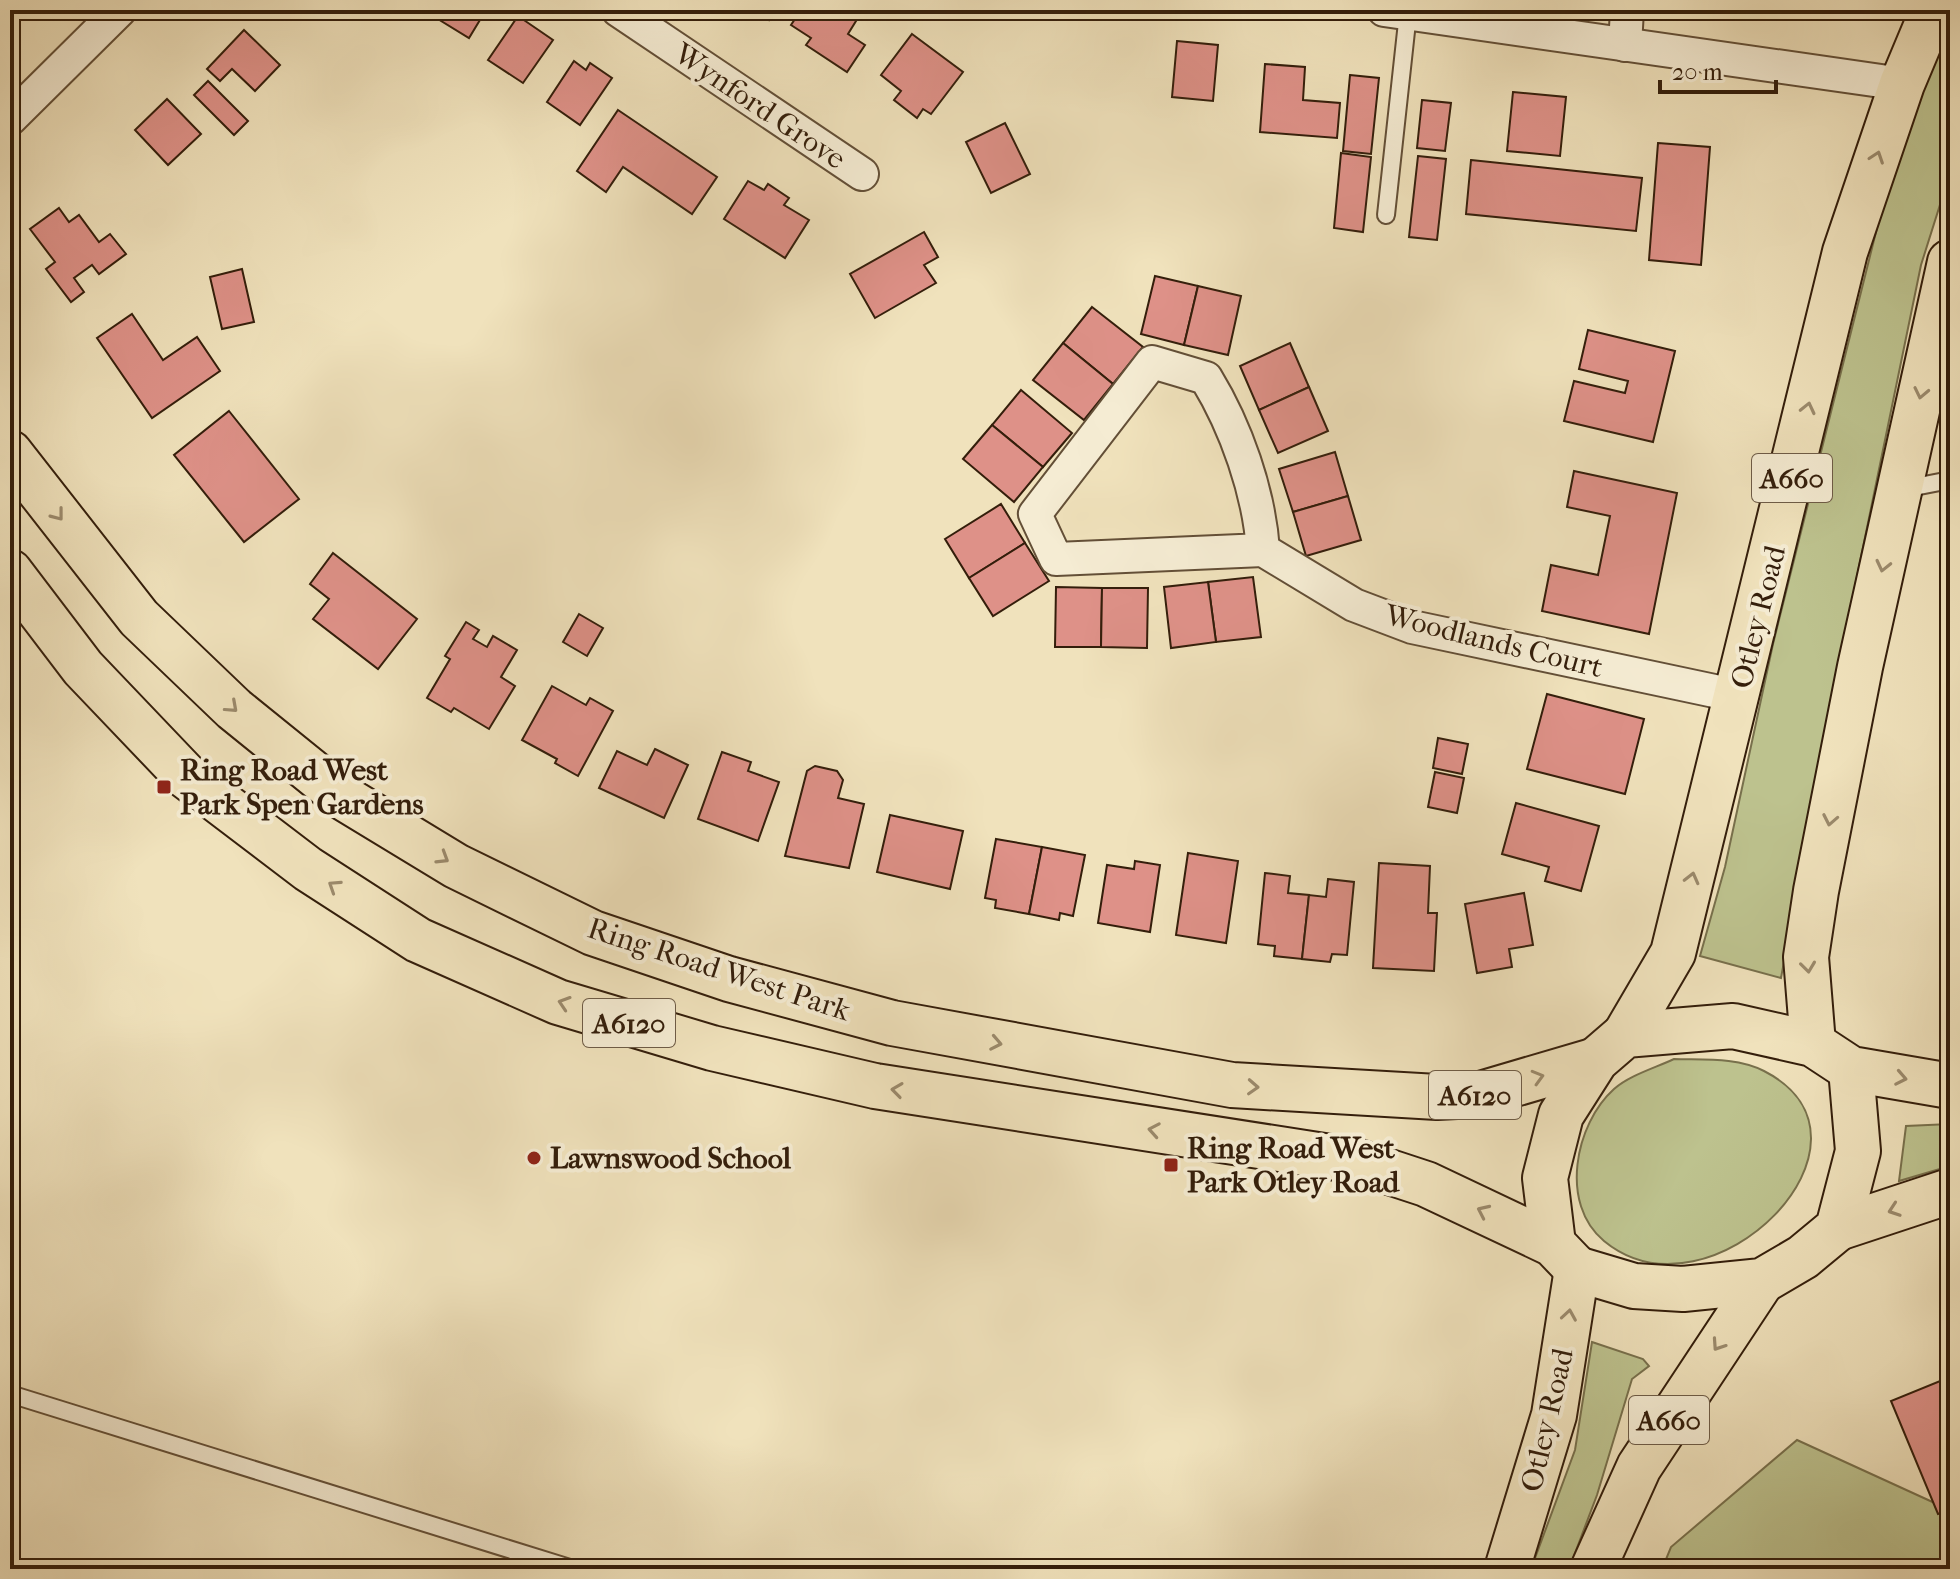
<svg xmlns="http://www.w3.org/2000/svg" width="1960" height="1579" viewBox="0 0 1960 1579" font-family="'IM FELL French Canon',serif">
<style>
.green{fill:#bdc28e;stroke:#78704c;stroke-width:2}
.building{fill:#de9188;stroke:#341e0b;stroke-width:2}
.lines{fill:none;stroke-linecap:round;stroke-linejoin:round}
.lane-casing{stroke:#634f37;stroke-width:20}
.street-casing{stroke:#634f37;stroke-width:36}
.highway-casing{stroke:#341e0b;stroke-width:48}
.lane{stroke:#f5ecd3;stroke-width:16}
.street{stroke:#f5ecd3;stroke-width:32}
.highway{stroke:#f0e2bc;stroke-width:44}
.oneway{stroke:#9b8a6c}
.poi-dot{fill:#8f2418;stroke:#f5ecd3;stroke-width:3}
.labels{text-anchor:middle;stroke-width:8;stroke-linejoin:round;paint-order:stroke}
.shield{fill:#f5ecd3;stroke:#6e5c47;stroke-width:2}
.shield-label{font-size:28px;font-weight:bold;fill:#341e0b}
.street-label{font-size:30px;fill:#341e0b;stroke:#f5ecd3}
.poi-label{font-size:30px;font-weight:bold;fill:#341e0b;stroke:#f5ecd3;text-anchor:start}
</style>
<rect width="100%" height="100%" fill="#f0e2bc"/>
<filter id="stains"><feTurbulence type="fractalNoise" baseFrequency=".0025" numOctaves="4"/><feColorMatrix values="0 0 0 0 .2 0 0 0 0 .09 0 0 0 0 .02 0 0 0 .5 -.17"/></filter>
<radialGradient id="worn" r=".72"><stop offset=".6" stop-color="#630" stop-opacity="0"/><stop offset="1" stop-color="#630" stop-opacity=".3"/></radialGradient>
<g class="green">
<polygon points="1950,16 1950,173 1921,265 1840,659 1781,978 1700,956 1725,867 1773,644 1889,180"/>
<path d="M 1674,1059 C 1703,1060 1737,1057 1764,1071 C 1899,1140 1711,1329 1604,1241 C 1559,1204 1575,1124 1614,1089 C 1630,1075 1655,1068 1674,1059 Z"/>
<polygon points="1950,1124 1950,1166 1899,1181 1906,1126"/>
<polygon points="1592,1342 1643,1359 1649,1366 1632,1379 1597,1495 1569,1569 1531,1569 1575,1450"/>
<polygon points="1797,1440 1950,1510 1950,1569 1662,1569 1671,1547"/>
</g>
<g class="building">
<polygon points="437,10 486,10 469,38 433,16"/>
<polygon points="755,10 776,10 769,20"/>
<polygon points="801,10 839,10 856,21 848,34 865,45 847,72 806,45 811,38 791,25"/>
<polygon points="518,16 553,40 523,83 488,60"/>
<polygon points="244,30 280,65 255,91 232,69 220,81 207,69"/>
<polygon points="912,34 963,72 931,114 923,109 917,118 894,100 901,91 881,75"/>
<polygon points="1177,41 1218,45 1213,101 1172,97"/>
<polygon points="574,61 586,70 590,63 612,78 580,125 547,102"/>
<polygon points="1265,64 1305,67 1303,100 1340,103 1337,138 1260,132"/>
<polygon points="1350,75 1379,78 1371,154 1343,151"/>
<polygon points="208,81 248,121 234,135 194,95"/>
<polygon points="1513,92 1566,97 1560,156 1507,151"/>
<polygon points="167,99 201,134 168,165 135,130"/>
<polygon points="1422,100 1451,103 1445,151 1417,148"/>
<polygon points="618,110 717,177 692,214 623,167 606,192 577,171"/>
<polygon points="1005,123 1030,174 991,193 966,142"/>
<polygon points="1658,143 1710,147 1701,265 1649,260"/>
<polygon points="1341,153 1371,157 1363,232 1334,228"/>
<polygon points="1418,156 1446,159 1437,240 1409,237"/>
<polygon points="1471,160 1642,178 1636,231 1466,214"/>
<polygon points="748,181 764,190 768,184 789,198 784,205 809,220 785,258 724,219"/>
<polygon points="59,208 69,222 79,215 99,242 110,234 126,254 99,274 92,265 74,278 84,292 71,302 46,269 55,262 30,229"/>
<polygon points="924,232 938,257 924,265 936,283 875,318 850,274"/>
<polygon points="242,269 254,322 222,329 210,277"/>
<polygon points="1155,276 1198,286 1184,345 1141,334"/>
<polygon points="1198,286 1241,296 1228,355 1184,345"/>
<polygon points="1092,307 1143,347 1113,384 1063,343"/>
<polygon points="132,314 163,360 197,337 220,371 152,418 97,338"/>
<polygon points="1588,330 1675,351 1653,442 1564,421 1574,381 1625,393 1628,381 1579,369"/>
<polygon points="1063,343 1113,384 1084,420 1033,380"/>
<polygon points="1290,343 1309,387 1259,410 1240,366"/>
<polygon points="1309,387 1328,431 1278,453 1259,410"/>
<polygon points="1021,390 1072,433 1043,467 992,425"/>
<polygon points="229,411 299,499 244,542 174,455"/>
<polygon points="992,425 1043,467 1014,502 963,459"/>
<polygon points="1335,452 1348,496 1293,512 1279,469"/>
<polygon points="1574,471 1677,493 1649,634 1542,611 1551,565 1598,575 1610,516 1567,507"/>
<polygon points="1348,496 1361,540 1306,556 1293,512"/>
<polygon points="1001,504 1025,543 969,578 945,539"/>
<polygon points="1025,543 1049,581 993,616 969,578"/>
<polygon points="333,553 417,619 378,669 313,619 329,599 310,584"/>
<polygon points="1253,577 1261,637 1216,642 1208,582"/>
<polygon points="1208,582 1216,642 1171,648 1164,587"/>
<polygon points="1056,587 1102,588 1101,647 1055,647"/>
<polygon points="1102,588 1148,588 1147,648 1101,647"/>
<polygon points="579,614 603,628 587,656 563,642"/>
<polygon points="466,622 479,630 473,639 487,647 493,636 517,650 501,677 515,686 489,729 454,708 451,712 427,698 450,659 445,656"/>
<polygon points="552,686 586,705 590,698 613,711 578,776 555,763 557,759 522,740"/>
<polygon points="1547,694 1644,719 1625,794 1527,769"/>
<polygon points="1438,738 1468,744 1462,774 1433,768"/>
<polygon points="655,749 688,765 664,818 599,788 617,751 647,765"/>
<polygon points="722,752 751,762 748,771 779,782 758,841 698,819"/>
<polygon points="815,766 837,771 843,780 838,798 864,804 849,868 785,856 807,771"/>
<polygon points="1435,772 1464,778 1457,813 1428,807"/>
<polygon points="1516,803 1599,826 1581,891 1545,881 1549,867 1502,854"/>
<polygon points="890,815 963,831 950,889 877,872"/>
<polygon points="996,839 1042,847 1029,914 995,908 996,900 985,898"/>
<polygon points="1042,847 1085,855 1073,916 1060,913 1059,920 1029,914"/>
<polygon points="1188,853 1238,861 1226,943 1176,935"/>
<polygon points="1135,861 1160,865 1150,932 1098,923 1107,865 1134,869"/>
<polygon points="1379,863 1430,866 1428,913 1437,913 1434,971 1373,968"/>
<polygon points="1265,873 1290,876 1288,893 1309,895 1302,959 1274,956 1275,946 1258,944"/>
<polygon points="1328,879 1354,882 1347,955 1332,954 1330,962 1302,959 1309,895 1326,897"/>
<polygon points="1524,893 1533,945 1509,949 1512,967 1477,973 1465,904"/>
<polygon points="1950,1377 1950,1510 1938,1514 1891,1401"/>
</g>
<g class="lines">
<defs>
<g id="lane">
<polyline points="1386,215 1408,13"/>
<polyline points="1904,489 1950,480"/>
<polyline points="10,1394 573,1569"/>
</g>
<g id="street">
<polyline points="618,10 862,174"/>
<polyline points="1384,10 1902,84"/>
<polyline points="1625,45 1627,10"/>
<polyline points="10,119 120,10"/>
<path d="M 1263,550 L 1056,559 L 1035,514 L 1152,362 L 1206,378 C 1236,427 1259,492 1263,550 L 1354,605 L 1412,627 L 1738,696"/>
</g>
<g id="highway">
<polyline points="10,453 139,618 234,709 344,798 456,866 593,933 729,979 892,1023 1232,1085 1437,1097 1477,1095 1596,1060"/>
<polyline points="10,572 83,668 187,777 308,869 418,940 558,1002 712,1048 875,1086 1356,1161 1426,1184 1553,1244 1577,1269"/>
<polyline points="1625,1035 1673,953 1845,252 1902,84 1933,10"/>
<polyline points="1813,1044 1806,957 1816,891 1860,667 1950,262"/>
<polyline points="1838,1228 1950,1191"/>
<polyline points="1553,1244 1545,1178 1561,1115 1596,1060 1625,1035 1733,1026 1813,1044 1851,1069 1950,1086"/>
<polyline points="1577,1269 1634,1286 1683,1289 1762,1281 1803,1257 1838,1228 1858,1151 1851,1069"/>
<polyline points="1507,1569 1554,1415 1577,1269"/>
<polyline points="1593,1569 1639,1467 1762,1281"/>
</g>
</defs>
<use href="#lane" class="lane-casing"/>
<use href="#street" class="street-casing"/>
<use href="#highway" class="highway-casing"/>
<use href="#lane" class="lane"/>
<use href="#street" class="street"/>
<use href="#highway" class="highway"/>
</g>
<defs><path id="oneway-chevron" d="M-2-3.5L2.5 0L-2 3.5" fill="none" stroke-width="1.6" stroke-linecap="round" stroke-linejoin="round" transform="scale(2)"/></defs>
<g class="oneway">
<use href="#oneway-chevron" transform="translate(1877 157) rotate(-71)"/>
<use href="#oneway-chevron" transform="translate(1921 393) rotate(102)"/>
<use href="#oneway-chevron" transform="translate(1808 408) rotate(-77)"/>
<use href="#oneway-chevron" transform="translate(58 515) rotate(52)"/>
<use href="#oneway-chevron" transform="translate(1883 566) rotate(103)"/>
<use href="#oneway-chevron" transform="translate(232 707) rotate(42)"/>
<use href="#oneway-chevron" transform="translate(1830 820) rotate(101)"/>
<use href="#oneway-chevron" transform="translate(443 858) rotate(32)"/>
<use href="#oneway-chevron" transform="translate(1692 878) rotate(-76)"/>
<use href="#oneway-chevron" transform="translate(334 886) rotate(-147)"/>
<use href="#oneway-chevron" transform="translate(1808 967) rotate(83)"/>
<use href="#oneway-chevron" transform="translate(564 1003) rotate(-162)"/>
<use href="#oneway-chevron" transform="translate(996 1043) rotate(11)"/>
<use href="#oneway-chevron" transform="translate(1538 1077) rotate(-16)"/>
<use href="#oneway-chevron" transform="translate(1901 1078) rotate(11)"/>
<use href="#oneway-chevron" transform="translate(1253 1087) rotate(3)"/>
<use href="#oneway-chevron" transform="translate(897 1090) rotate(-172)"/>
<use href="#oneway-chevron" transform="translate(1154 1130) rotate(-170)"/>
<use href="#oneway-chevron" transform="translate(1894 1210) rotate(161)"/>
<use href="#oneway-chevron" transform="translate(1483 1211) rotate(-155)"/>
<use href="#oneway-chevron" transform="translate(1569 1315) rotate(-81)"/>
<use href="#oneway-chevron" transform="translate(1718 1345) rotate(124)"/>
</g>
<g class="poi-dot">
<rect x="156" y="779" width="16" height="16" rx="4"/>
<circle cx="534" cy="1158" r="8"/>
<rect x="1163" y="1157" width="16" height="16" rx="4"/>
</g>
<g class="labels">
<g class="shield">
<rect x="1752" y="454" width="80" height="48" rx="6"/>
<rect x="583" y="999" width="92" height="48" rx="6"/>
<rect x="1429" y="1071" width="92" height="48" rx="6"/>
<rect x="1629" y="1396" width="80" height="48" rx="6"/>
</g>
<g class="shield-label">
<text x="1792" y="488">A660</text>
<text x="629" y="1033">A6120</text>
<text x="1475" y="1105">A6120</text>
<text x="1669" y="1430">A660</text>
</g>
<g class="street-label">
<text transform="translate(760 106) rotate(34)" y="10">Wynford Grove</text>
<text transform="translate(1758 617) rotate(-76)" y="10">Otley Road</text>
<text transform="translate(1494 641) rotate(14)" y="10">Woodlands Court</text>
<text transform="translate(719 969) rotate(18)" y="10">Ring Road West Park</text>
<text transform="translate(1547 1420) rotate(-77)" y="10">Otley Road</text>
</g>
<g class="poi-label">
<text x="180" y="780">Ring Road West<tspan x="180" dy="34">Park Spen Gardens</tspan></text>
<text x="1187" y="1158">Ring Road West<tspan x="1187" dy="34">Park Otley Road</tspan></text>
<text x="550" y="1168">Lawnswood School</text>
</g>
</g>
<rect width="1960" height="1579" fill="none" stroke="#f0e2bc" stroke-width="40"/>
<rect x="12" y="12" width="1936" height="1555" fill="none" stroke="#341e0b" stroke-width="4"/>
<rect x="20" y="20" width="1920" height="1539" fill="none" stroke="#341e0b" stroke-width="2"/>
<path d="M1660 80v12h116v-12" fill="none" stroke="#341e0b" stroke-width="4"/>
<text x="1672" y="80" font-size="24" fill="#341e0b" stroke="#f5ecd3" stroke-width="6" paint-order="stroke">20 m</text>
<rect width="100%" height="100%" filter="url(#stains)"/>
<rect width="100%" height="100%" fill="url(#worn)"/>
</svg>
